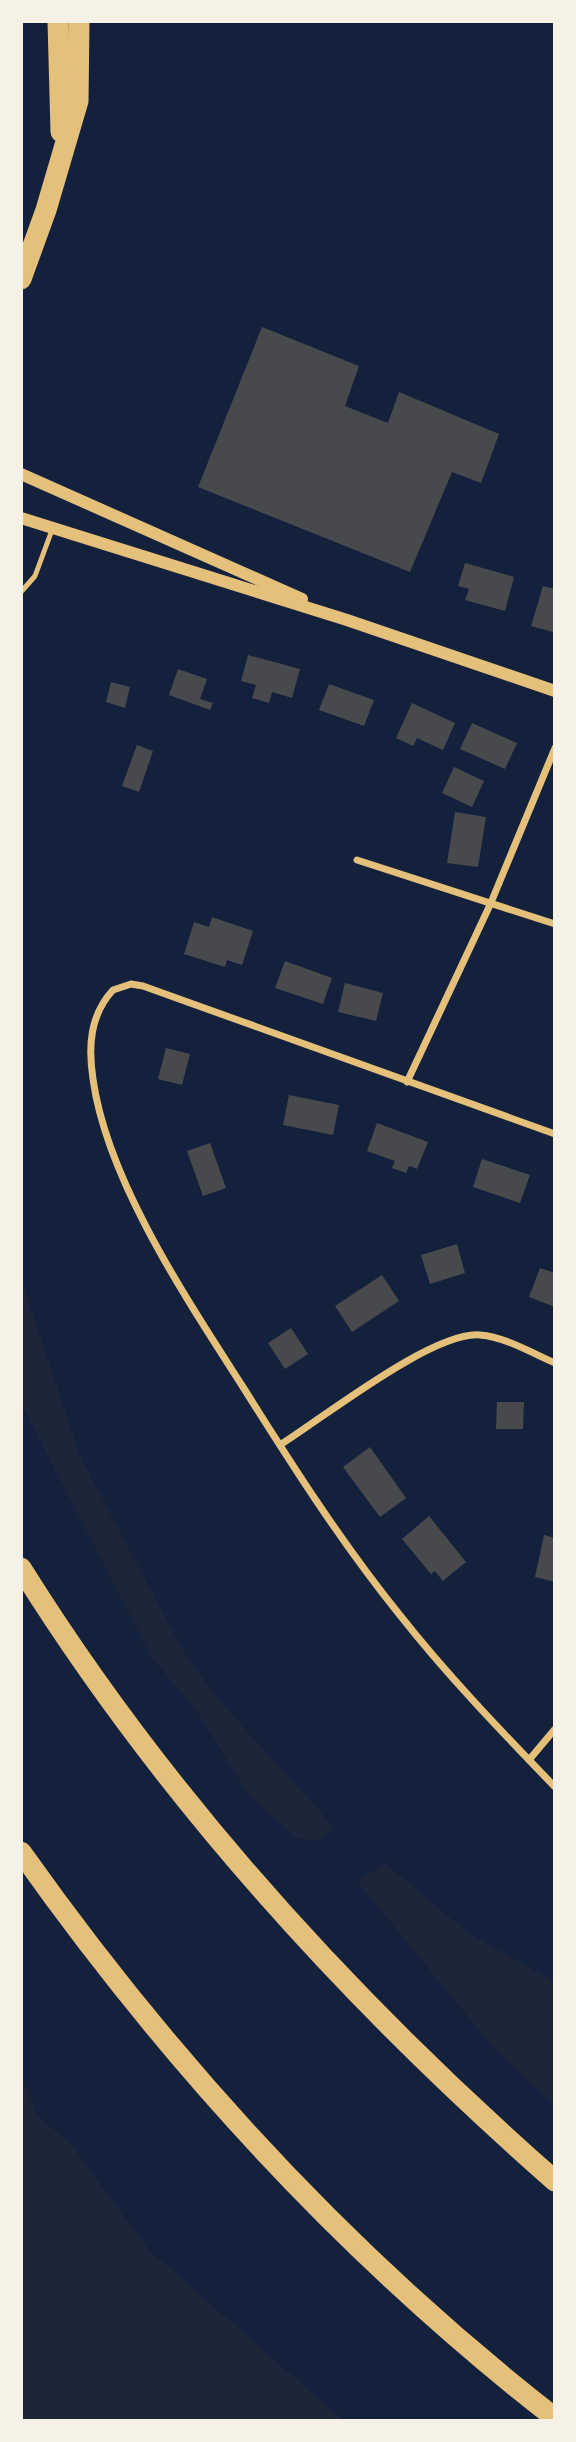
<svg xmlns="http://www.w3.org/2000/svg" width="576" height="2442" viewBox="0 0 576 2442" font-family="Manrope,sans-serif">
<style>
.green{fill:#1d2539}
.building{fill:#48494c}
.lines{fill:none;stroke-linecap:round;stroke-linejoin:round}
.service{stroke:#e5c07b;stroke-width:5}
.minor{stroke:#e5c07b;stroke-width:7}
.tertiary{stroke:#e5c07b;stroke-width:12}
.motorway{stroke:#e5c07b;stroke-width:21}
</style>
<rect width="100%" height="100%" fill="#14213d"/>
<g class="green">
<polygon points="21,1278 80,1456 182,1649 217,1698 334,1827 319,1840 298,1839 248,1794 195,1708 152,1658 21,1403"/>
<polygon points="385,1863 468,1933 555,1982 555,2106 493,2047 357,1881"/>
<polygon points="21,2075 38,2116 71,2144 149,2250 344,2421 21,2421"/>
</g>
<g class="building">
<polygon points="262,327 359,366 345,406 388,423 399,392 499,434 481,483 452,472 410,572 198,487"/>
<polygon points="465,563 514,577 505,611 465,600 469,589 458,586"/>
<polygon points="543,586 555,589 553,632 531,626"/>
<polygon points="248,655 300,669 292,698 272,692 269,703 252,698 256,685 241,681"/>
<polygon points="178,669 207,679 200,699 213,703 210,710 169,695"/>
<polygon points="111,682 130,687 125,708 106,702"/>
<polygon points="329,684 374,700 364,726 319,710"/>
<polygon points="412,703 455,723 443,750 417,738 413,746 396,738"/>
<polygon points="472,723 517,743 505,769 460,749"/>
<polygon points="137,745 153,751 139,792 122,786"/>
<polygon points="454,767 484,781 472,807 442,793"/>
<polygon points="455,812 486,817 478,867 447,863"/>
<polygon points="212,917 253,931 242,965 227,960 225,967 184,954 194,922 209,927"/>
<polygon points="285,961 332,978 323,1004 275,988"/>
<polygon points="345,983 383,993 376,1021 338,1012"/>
<polygon points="166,1048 190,1054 182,1085 158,1079"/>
<polygon points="289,1095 339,1105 333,1135 283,1125"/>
<polygon points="377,1123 428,1142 417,1169 409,1166 406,1173 392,1168 395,1161 367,1151"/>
<polygon points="210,1143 226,1188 203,1196 187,1151"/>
<polygon points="482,1159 530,1175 520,1203 473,1187"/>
<polygon points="457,1244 465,1273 430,1284 421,1255"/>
<polygon points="540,1268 555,1273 555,1307 529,1297"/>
<polygon points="382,1275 399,1301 352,1332 335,1306"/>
<polygon points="291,1328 308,1354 285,1369 268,1343"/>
<polygon points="497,1402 524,1402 523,1429 496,1429"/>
<polygon points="370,1447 406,1498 380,1517 343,1467"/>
<polygon points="429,1516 466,1562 443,1581 435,1571 431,1574 402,1539"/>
<polygon points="544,1535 555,1538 555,1582 535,1577"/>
</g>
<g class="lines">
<polyline class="service" points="21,592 35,576 52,530"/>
<g class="minor">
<polyline points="357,860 555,924"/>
<polyline points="407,1082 490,905 555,748"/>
<path d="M 555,1134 L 143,986 L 131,984 L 113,990 C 90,1015 88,1046 93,1079 C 107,1181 188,1301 243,1387 C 292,1465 341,1542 399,1614 C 447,1675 501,1731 555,1787"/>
<path d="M 280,1445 C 323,1418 433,1331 480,1335 C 505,1337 532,1353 555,1363"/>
<polyline points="529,1760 555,1729"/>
</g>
<g class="tertiary">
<polyline points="21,474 302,599"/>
<polyline points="21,518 347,620 555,691"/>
</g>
<g class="motorway">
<polyline points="58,21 61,132"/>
<polyline points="21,279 46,210 78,101 79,21"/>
<path d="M 21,1568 C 166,1800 350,2001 555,2181"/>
<path d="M 21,1852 C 172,2065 348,2257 555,2418"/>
</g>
</g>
<rect width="576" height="2442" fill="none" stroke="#f6f1e7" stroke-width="46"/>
</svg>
